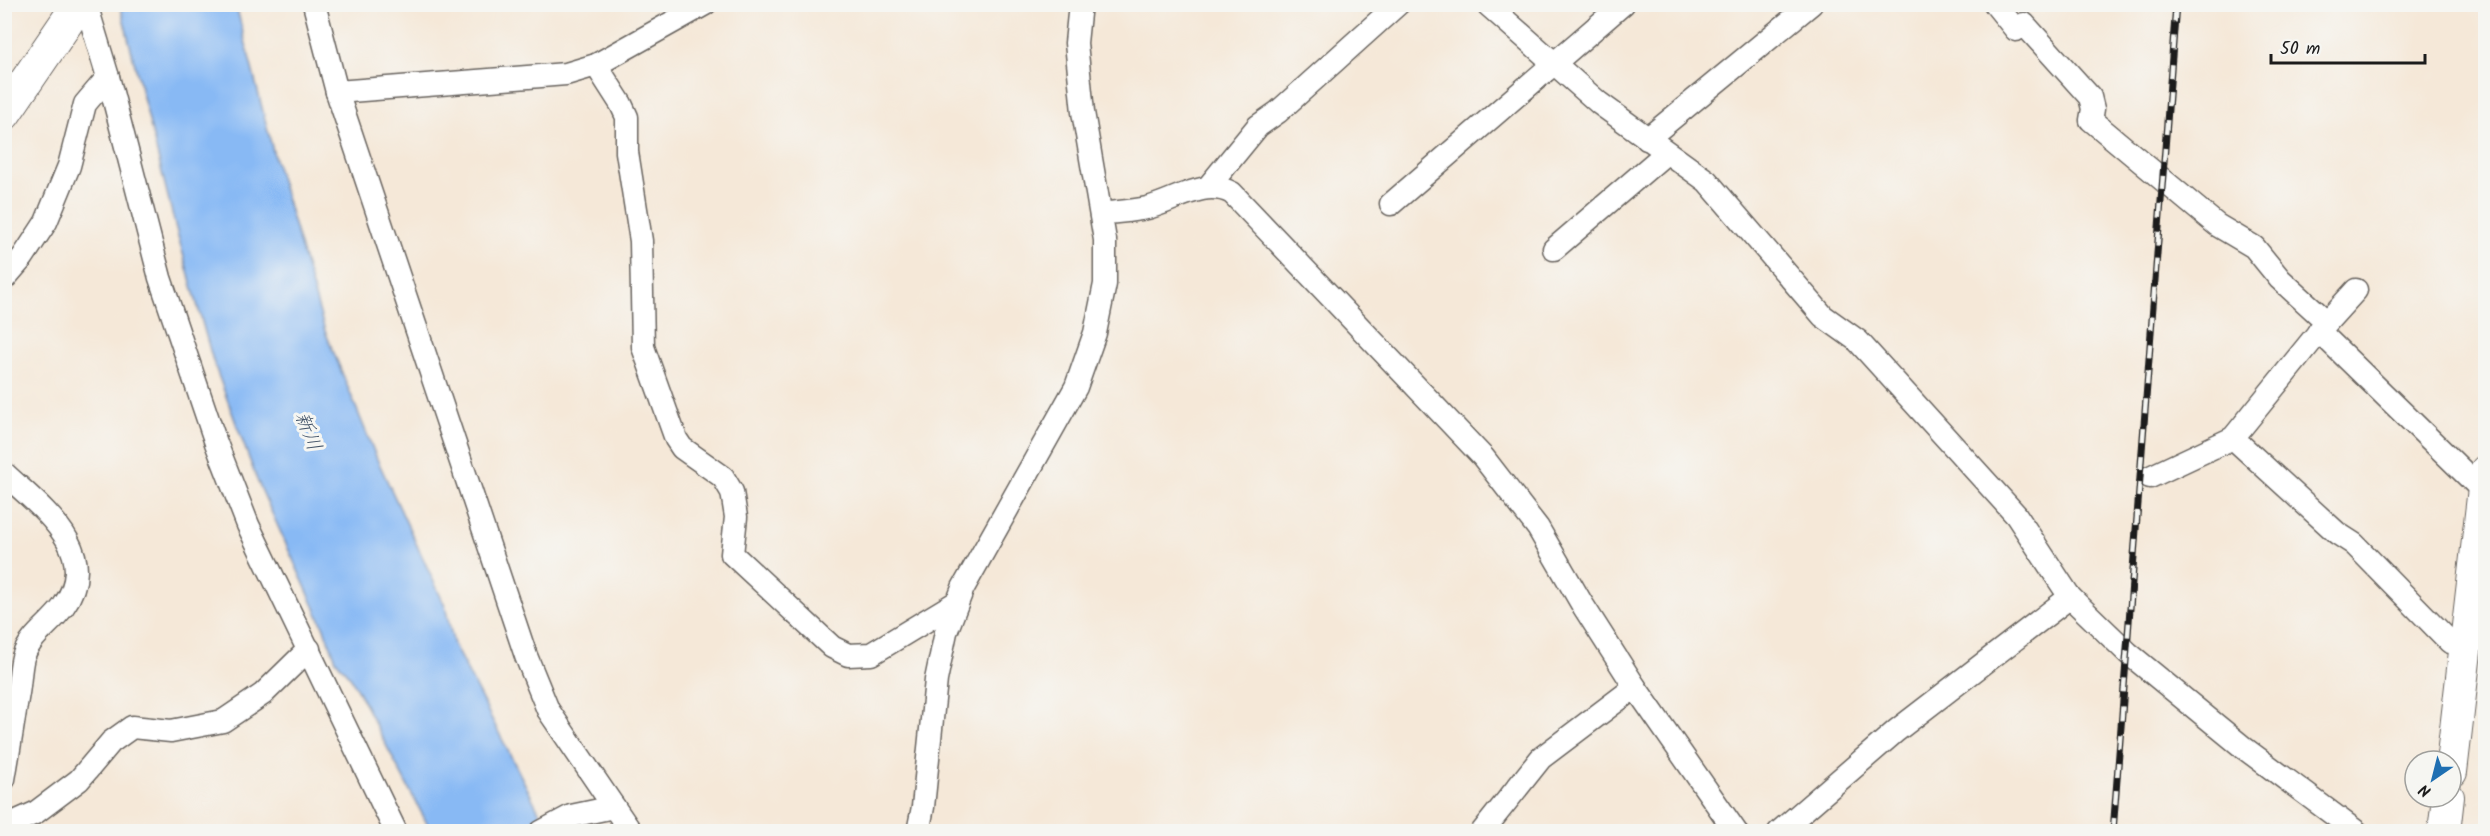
<svg xmlns="http://www.w3.org/2000/svg" width="2490" height="836" viewBox="0 0 2490 836" font-family="Kalam,'Klee One',sans-serif">
<style>
.water{fill:#88b9f4;stroke:#526a88;stroke-width:1.5}
.lines{fill:none;stroke-linecap:round;stroke-linejoin:round}
.street-casing{stroke:#68635e;stroke-width:25}
.secondary-casing{stroke:#68635e;stroke-width:34}
.primary-casing{stroke:#68635e;stroke-width:35}
.street{stroke:#fff;stroke-width:22}
.secondary{stroke:#fff;stroke-width:32}
.primary{stroke:#fff;stroke-width:33}
.rail-casing{stroke:#1c1c1c;stroke-width:7}
.rail{stroke:#f6f6f2;stroke-width:4.5;stroke-dasharray:14;stroke-linecap:butt}
.labels{text-anchor:middle;stroke-width:6;stroke-linejoin:round;paint-order:stroke}
.water-label{font-size:20px;font-style:italic;fill:#425368;stroke:#f6f6f2}
</style>
<rect width="100%" height="100%" fill="#f6f6f2"/>
<filter id="ink" filterUnits="userSpaceOnUse"><feTurbulence type="fractalNoise" baseFrequency=".0167" numOctaves="2"/><feDisplacementMap in="SourceGraphic" scale="12" xChannelSelector="R" yChannelSelector="G"/><feConvolveMatrix kernelMatrix="1 2 1 2 8 2 1 2 1" color-interpolation-filters="sRGB"/></filter>
<filter id="wash" filterUnits="userSpaceOnUse"><feTurbulence type="fractalNoise" baseFrequency=".008" numOctaves="4" result="noise"/><feDisplacementMap in="SourceGraphic" scale="24" xChannelSelector="R" yChannelSelector="G"/><feGaussianBlur stdDeviation="1.35" result="paint"/><feColorMatrix in="noise" values="0 0 0 0 0 0 0 0 0 0 0 0 0 0 0 0 0 1.4 0 .05"/><feComposite in="paint" operator="in"/></filter>
<g filter="url(#wash)">
<rect width="100%" height="100%" fill="#f5e8d8"/>
<polygon class="water" points="120,5 236,5 276,163 325,331 377,459 445,606 454,645 549,831 431,831 351,678 336,660 323,626 257,480 213,361 175,225"/>
</g>
<g filter="url(#ink)">
<g class="lines">
<defs>
<g id="street">
<polyline points="86,4 108,77 160,278 216,443 248,525 396,832"/>
<polyline points="314,4 337,92 526,656 548,710 631,832"/>
<polyline points="1487,4 1599,103 1707,181 1823,316 1858,341 2016,515 2070,597 2128,653 2244,748 2357,832"/>
<polyline points="1995,4 2016,30 2024,24 2090,97 2093,109 2091,120 2217,225 2254,247 2280,279 2327,322"/>
<polyline points="596,65 621,104 627,117 627,152 641,241 643,347 676,439 682,448 723,477 732,492 736,517 732,554 832,647 848,655 871,654 957,602"/>
<polyline points="337,92 566,74 596,65 705,4"/>
<polyline points="1647,139 1811,4"/>
<polyline points="1209,186 1258,126 1278,112 1398,4"/>
<polyline points="1391,204 1623,4"/>
<path d="M 1101,214 C 1116,212 1132,211 1147,208 C 1176,201 1204,178 1232,193 L 1483,457 L 1538,528 L 1582,604 L 1635,687 L 1736,832"/>
<polyline points="1554,249 1666,153"/>
<polyline points="4,279 23,257 46,222 69,166 85,104 108,77"/>
<polyline points="2319,331 2483,491"/>
<polyline points="2233,438 2337,533 2354,544 2450,642 2465,645"/>
<path d="M 4,473 C 41,508 103,551 63,607 C 51,624 30,636 23,657 C 20,668 20,682 18,693 C 13,722 9,751 4,779"/>
<polyline points="2150,477 2233,438 2327,322 2356,290"/>
<polyline points="4,827 35,813 79,780 111,742 132,727 171,731 223,721 263,694 309,649"/>
<polyline points="541,832 571,816 614,807"/>
<polyline points="918,832 923,807 936,680 946,632 963,588 1076,387 1095,333 1105,284 1105,240 1083,112 1076,43 1080,4"/>
<polyline points="1482,832 1541,758 1635,687"/>
<polyline points="1779,832 1896,731 2070,597"/>
</g>
<g id="secondary">
<polyline points="2451,772 2486,471"/>
<polyline points="2444,832 2448,797"/>
</g>
<polyline id="primary" points="4,114 79,4"/>
</defs>
<use href="#street" class="street-casing"/>
<use href="#secondary" class="secondary-casing"/>
<use href="#primary" class="primary-casing"/>
<use href="#street" class="street"/>
<use href="#secondary" class="secondary"/>
<use href="#primary" class="primary"/>
<defs>
<polyline id="rail" points="2113,832 2176,4"/>
</defs>
<use href="#rail" class="rail-casing"/>
<use href="#rail" class="rail"/>
</g>
</g>
<g class="labels">
<g class="water-label">
<text transform="translate(309 431) rotate(69)" y="7">新川</text>
</g>
</g>
<rect width="2490" height="836" fill="none" stroke="#f6f6f2" stroke-width="24"/>
<g transform="translate(2433 779) rotate(215)"><circle r="28" fill="#f6f6f2" stroke="#9f9f9c" stroke-width="1.5"/>
<path d="M0-4.5L10 22L0 15L-10 22Z" fill="#1f6fb2"/>
<text y="-9" font-size="16" font-weight="bold" text-anchor="middle" fill="#1c1c1c">N</text>
</g>
<path d="M2271 54v9h154v-9" fill="none" stroke="#1c1c1c" stroke-width="3"/>
<text x="2280" y="54" font-size="18" fill="#1c1c1c" stroke="#f6f6f2" stroke-width="4.5" paint-order="stroke">50 m</text>
</svg>
